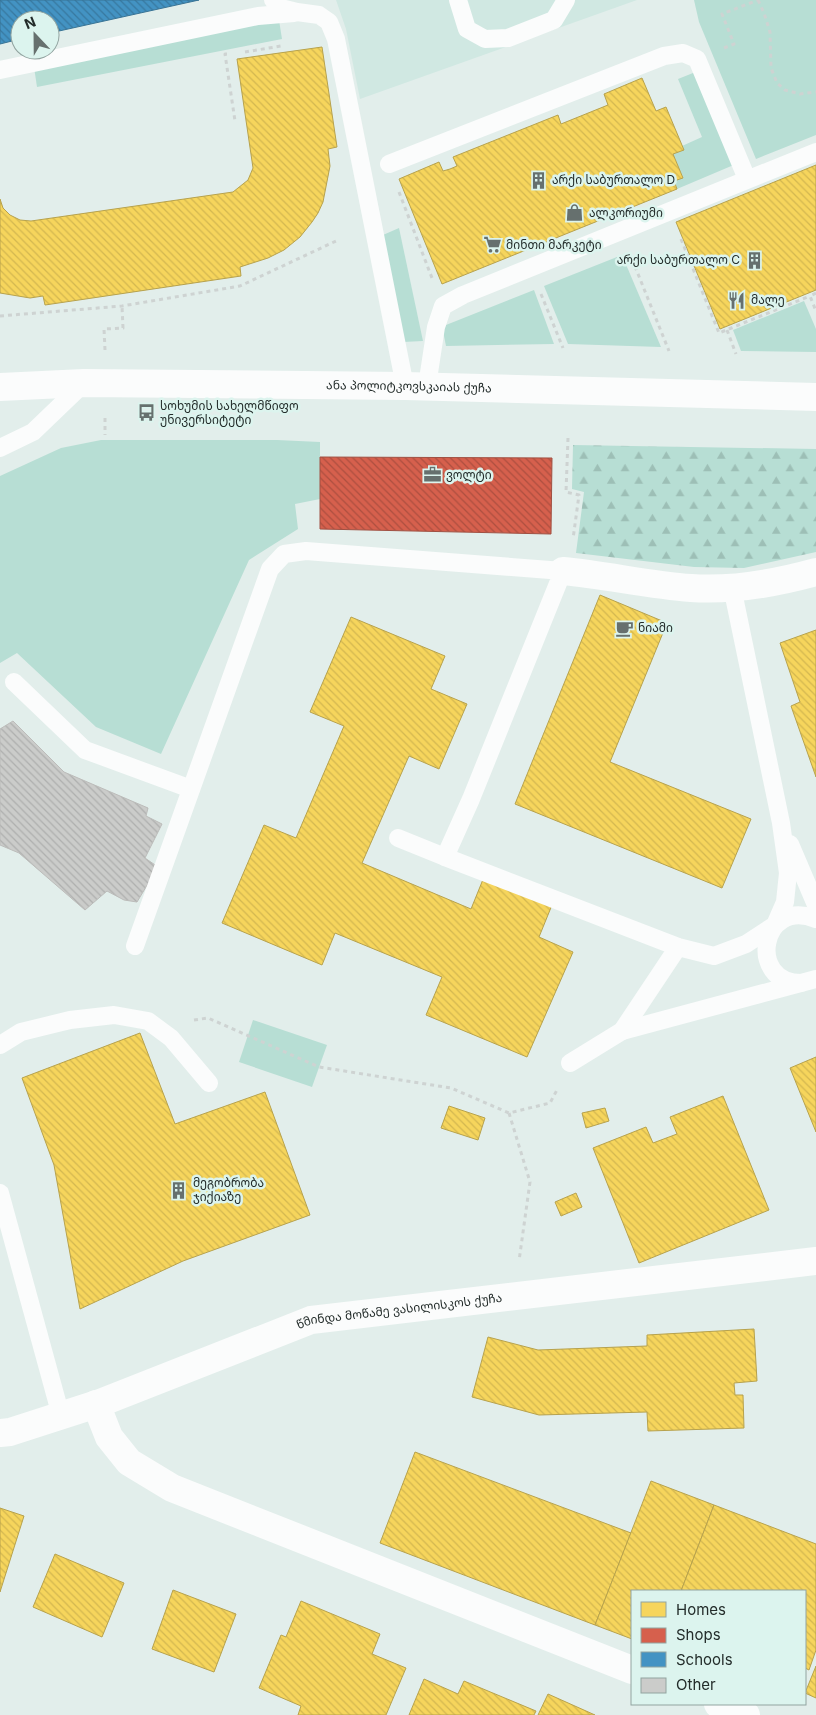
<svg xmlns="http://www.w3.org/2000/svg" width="816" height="1715" viewBox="0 0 816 1715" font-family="Inter,'Noto Sans Georgian',sans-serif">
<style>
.built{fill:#d0e8e2}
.green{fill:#b7ded4}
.forest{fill:url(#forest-firs)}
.homes{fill:url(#homes-back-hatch);stroke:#b7a24d}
.shops{fill:url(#shops-back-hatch);stroke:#a05042}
.schools{fill:url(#schools-back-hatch);stroke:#397495}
.building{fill:url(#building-back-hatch);stroke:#bcbcba}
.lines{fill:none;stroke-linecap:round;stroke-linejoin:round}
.path{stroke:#ced3d2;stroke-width:3;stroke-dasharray:4 4;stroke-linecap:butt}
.service{stroke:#fbfcfc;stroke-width:18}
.minor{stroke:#fbfcfc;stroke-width:28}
.tertiary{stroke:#fbfcfc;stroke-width:28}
.labels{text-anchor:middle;stroke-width:5;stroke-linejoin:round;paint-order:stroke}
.poi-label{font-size:12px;fill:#232c2a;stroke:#dcf4ee;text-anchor:start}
.street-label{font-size:12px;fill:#232c2a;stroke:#dcf4ee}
</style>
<defs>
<pattern id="forest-firs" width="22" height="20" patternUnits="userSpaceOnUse" patternTransform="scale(1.25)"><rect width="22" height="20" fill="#b7ded4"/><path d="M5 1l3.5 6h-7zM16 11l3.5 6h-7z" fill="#9dbfb6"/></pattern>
<pattern id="homes-back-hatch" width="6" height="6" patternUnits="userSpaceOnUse" patternTransform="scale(1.25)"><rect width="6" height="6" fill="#f6d55c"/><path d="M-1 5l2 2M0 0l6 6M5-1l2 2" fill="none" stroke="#d3b750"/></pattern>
<pattern id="shops-back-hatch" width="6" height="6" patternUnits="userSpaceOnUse" patternTransform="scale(1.25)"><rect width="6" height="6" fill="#d6604d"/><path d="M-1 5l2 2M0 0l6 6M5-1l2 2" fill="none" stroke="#ad4f40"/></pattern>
<pattern id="schools-back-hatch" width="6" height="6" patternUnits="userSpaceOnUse" patternTransform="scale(1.25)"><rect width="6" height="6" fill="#4393c3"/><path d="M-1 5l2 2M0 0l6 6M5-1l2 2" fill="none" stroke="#38789f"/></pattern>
<pattern id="building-back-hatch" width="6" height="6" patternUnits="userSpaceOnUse" patternTransform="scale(1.25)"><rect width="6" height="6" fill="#cbccca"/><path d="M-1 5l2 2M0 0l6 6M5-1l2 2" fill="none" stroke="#aeafae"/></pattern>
</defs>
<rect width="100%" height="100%" fill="#e2eeeb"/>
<polygon class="built" points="336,0 637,0 360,99 346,29"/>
<g class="green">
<polygon points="694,0 816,0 816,135 756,159 699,22"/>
<polygon points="279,20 282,39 37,87 34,67"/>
<polygon points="698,71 736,164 677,189 674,181 683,178 673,154 683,150 682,146 702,137 678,79"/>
<polygon points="399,228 423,341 403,342 383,235"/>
<polygon points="622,255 661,347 568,344 544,286"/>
<polygon points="534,290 554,344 446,346 443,331 446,325"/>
<polygon points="804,301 816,329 816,352 741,351 733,330"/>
<polygon points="101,440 277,440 320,442 320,499 295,504 298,529 249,560 161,754 96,727 17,653 0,663 0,476 61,448"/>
<polygon points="253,1020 327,1045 312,1087 239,1062"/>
</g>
<polygon class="forest" points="573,445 816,449 816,552 744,568 694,567 576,553 584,492 572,489"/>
<g class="homes">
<polygon points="322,47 337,147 328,149 330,166 323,202 318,213 312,222 300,237 284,250 268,258 240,267 241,276 45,305 43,296 30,298 0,293 0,199 3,208 10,215 20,220 31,221 233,192 248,180 253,168 237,59"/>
<polygon points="642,78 656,111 666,107 684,150 673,154 683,178 674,181 677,189 442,284 399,179 439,162 443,171 450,169 457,166 453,157 558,115 561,124 608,105 604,94"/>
<polygon points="816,165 816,290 720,329 676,222"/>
<polygon points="600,595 667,623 610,762 751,819 722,888 515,804"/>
<polygon points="351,617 445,656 431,689 467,704 439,769 409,756 362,863 471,909 484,877 552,905 539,937 573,952 527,1057 426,1015 442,977 335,933 322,965 222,923 264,825 296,838 344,726 310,712"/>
<polygon points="816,630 816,777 791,706 800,702 780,643"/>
<polygon points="140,1033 175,1124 265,1092 310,1215 183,1261 80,1309 54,1165 22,1078"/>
<polygon points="816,1057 816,1132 790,1068"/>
<polygon points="723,1096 769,1210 639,1263 593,1148 646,1127 653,1143 677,1134 670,1117"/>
<polygon points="449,1106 485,1118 478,1140 441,1128"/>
<polygon points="605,1108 609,1121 586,1128 582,1113"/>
<polygon points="576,1193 582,1207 561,1216 555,1202"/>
<polygon points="754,1329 757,1381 734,1383 735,1395 743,1395 744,1428 648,1431 647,1412 539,1415 472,1397 488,1337 538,1350 647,1346 647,1335"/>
<polygon points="415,1452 631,1533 595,1625 380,1543"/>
<polygon points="651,1481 714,1505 681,1591 632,1591 632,1639 595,1625"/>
<polygon points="714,1505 816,1544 816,1650 809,1670 805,1668 805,1591 681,1591"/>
<polygon points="0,1508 24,1516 0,1592"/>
<polygon points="55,1554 124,1583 102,1637 33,1607"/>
<polygon points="173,1590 236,1614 214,1672 152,1649"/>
<polygon points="301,1601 380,1634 372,1654 406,1668 386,1715 298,1715 301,1706 259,1688 281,1635 286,1637"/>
<polygon points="816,1666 816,1698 805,1693"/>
<polygon points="424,1679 458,1694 464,1681 536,1711 534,1715 409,1715"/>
<polygon points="548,1694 595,1715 538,1715"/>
</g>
<polygon class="shops" points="320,457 552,458 551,534 320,529"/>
<polygon class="schools" points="0,0 199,0 50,33 50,20 20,20 20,39 0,44"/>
<polygon class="building" points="13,721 64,772 148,808 146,816 162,824 145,858 158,867 137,902 124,900 107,891 85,910 19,853 0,845 0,729"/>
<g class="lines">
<g class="path">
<polyline points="758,0 764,13 770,32 771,68 777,83 785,90 800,94 816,92"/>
<polyline points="724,48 734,44 722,14 758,0"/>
<polyline points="245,52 281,46"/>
<polyline points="227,54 225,54 235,121"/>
<polyline points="399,192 432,278"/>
<polyline points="681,239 719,333 810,296"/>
<polyline points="632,259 669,351"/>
<polyline points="816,293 810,296 816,311"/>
<polyline points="541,294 563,348"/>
<polyline points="0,316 122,306 240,286 336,241"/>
<polyline points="727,330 736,354"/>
<polyline points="105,350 104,329 123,328 122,306"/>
<polyline points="105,418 105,435"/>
<polyline points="568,438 566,492 579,495 573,539"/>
<polyline points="194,1020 208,1018 319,1067 451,1088 509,1113 550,1103 558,1088"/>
<polyline points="509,1113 530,1182 519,1261"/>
</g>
<g class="service">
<polyline points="273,0 281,8 297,12 319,15 329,22 336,39 405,386"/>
<polyline points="458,0 467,29 485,39 508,38 554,20 566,0"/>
<polyline points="0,70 258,16 294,13"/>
<polyline points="389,164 664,56 683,53 697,59 747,179"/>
<polyline points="427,386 436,327 443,306 463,295 816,152"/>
<polyline points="0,448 33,432 84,383"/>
<polyline points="14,682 85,750 191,789"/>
<polyline points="398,838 445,857"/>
<polyline points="790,844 816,905"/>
<polyline points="135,946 270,569 284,554 306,551 563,571 471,799 445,857 678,947 714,956 746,944 775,925 785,902 788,873 781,823 732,587"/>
<path d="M 801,983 C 747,983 760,897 816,919"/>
<polyline points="622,1031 816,979"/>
<polyline points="0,1045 21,1032 70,1020 114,1015 148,1021 171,1038 209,1083"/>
<polyline points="570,1063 622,1031 678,947"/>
<polyline points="0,1193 61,1416"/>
</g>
<g class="minor">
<path d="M 563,571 C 606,575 649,585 691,588 C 733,591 776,583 816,572"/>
<polyline points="96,1404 109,1437 129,1462 172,1488 632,1670"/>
<path id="s1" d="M 0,1433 L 10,1432 L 100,1403 L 311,1320 L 816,1261"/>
<polyline points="718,1704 746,1715"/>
</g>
<path class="tertiary" id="s2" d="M 0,387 L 84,383 L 405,386 L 816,397"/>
</g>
<defs>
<symbol id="building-bare" viewBox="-9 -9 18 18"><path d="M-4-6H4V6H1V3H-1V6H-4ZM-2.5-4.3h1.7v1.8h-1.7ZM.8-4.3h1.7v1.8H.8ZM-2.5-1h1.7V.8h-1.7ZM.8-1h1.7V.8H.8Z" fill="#66706e" stroke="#dcf4ee" stroke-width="2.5" paint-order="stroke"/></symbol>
<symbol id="shop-bare" viewBox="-9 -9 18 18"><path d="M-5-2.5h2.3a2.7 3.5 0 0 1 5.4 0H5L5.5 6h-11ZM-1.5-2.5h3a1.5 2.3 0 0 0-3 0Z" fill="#66706e" stroke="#dcf4ee" stroke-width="2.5" paint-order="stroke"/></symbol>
<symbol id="supermarket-bare" viewBox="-9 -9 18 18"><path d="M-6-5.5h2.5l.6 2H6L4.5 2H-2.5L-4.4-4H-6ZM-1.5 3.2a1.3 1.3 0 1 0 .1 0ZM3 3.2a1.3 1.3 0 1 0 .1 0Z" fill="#66706e" stroke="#dcf4ee" stroke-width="2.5" paint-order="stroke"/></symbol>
<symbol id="restaurant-bare" viewBox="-9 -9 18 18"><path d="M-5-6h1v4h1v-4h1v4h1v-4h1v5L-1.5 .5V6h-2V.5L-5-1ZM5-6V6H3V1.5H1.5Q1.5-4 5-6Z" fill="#66706e" stroke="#dcf4ee" stroke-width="2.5" paint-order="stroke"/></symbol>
<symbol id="bus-bare" viewBox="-9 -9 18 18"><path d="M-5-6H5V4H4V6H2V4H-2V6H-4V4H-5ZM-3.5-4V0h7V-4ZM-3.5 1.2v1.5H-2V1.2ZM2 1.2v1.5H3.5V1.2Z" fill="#66706e" stroke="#dcf4ee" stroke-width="2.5" paint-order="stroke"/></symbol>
<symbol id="office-bare" viewBox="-9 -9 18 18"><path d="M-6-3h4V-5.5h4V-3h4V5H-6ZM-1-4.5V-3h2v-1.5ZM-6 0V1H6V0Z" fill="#66706e" stroke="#dcf4ee" stroke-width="2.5" paint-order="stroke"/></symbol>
<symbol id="cafe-bare" viewBox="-9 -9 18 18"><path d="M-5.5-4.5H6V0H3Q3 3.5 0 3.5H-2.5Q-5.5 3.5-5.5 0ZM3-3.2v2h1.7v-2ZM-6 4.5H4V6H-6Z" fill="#66706e" stroke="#dcf4ee" stroke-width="2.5" paint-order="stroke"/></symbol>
</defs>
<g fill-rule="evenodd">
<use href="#building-bare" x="526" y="168" width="25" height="25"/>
<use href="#shop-bare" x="562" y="200" width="25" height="25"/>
<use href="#supermarket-bare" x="480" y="232" width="25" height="25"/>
<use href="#building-bare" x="742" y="248" width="25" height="25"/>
<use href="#restaurant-bare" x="724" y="288" width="25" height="25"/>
<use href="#bus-bare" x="134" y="400" width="25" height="25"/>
<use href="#office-bare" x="420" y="462" width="25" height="25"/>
<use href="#cafe-bare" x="612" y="616" width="25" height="25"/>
<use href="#building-bare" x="166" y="1178" width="25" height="25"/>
</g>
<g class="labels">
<g class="poi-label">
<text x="552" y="184">არქი საბურთალო D</text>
<text x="589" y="217">ალკორიუმი</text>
<text x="506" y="249">მინთი მარკეტი</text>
<text x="740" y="264" text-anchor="end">არქი საბურთალო C</text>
<text x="751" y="304">მალე</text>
<text x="160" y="410">სოხუმის სახელმწიფო<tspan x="160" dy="14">უნივერსიტეტი</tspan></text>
<text x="446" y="479">ვოლტი</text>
<text x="638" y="632">ნიამი</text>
<text x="193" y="1187">მეგობრობა<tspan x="193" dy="14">ჯიქიაზე</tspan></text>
</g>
<g class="street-label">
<text dy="4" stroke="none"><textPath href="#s2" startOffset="409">ანა პოლიტკოვსკაიას ქუჩა</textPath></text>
<text dy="4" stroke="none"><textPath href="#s1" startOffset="420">წმინდა მოწამე ვასილისკოს ქუჩა</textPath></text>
</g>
</g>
<rect x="631" y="1590" width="175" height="115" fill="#dcf4ee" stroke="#92a4a0"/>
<rect x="641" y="1602" width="25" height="15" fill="#f6d55c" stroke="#92a4a0"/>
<text x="676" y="1615" font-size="15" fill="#232c2a">Homes</text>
<rect x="641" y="1628" width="25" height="15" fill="#d6604d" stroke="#92a4a0"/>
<text x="676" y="1640" font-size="15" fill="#232c2a">Shops</text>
<rect x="641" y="1652" width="25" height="15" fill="#4393c3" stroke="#92a4a0"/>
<text x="676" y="1665" font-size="15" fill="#232c2a">Schools</text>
<rect x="641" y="1678" width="25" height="15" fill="#cbccca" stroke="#92a4a0"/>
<text x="676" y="1690" font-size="15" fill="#232c2a">Other</text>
<g transform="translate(35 35) rotate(338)"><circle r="24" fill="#dcf4ee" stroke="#92a4a0"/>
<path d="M0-4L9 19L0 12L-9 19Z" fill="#66706e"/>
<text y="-8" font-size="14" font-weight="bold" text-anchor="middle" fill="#232c2a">N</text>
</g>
</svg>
